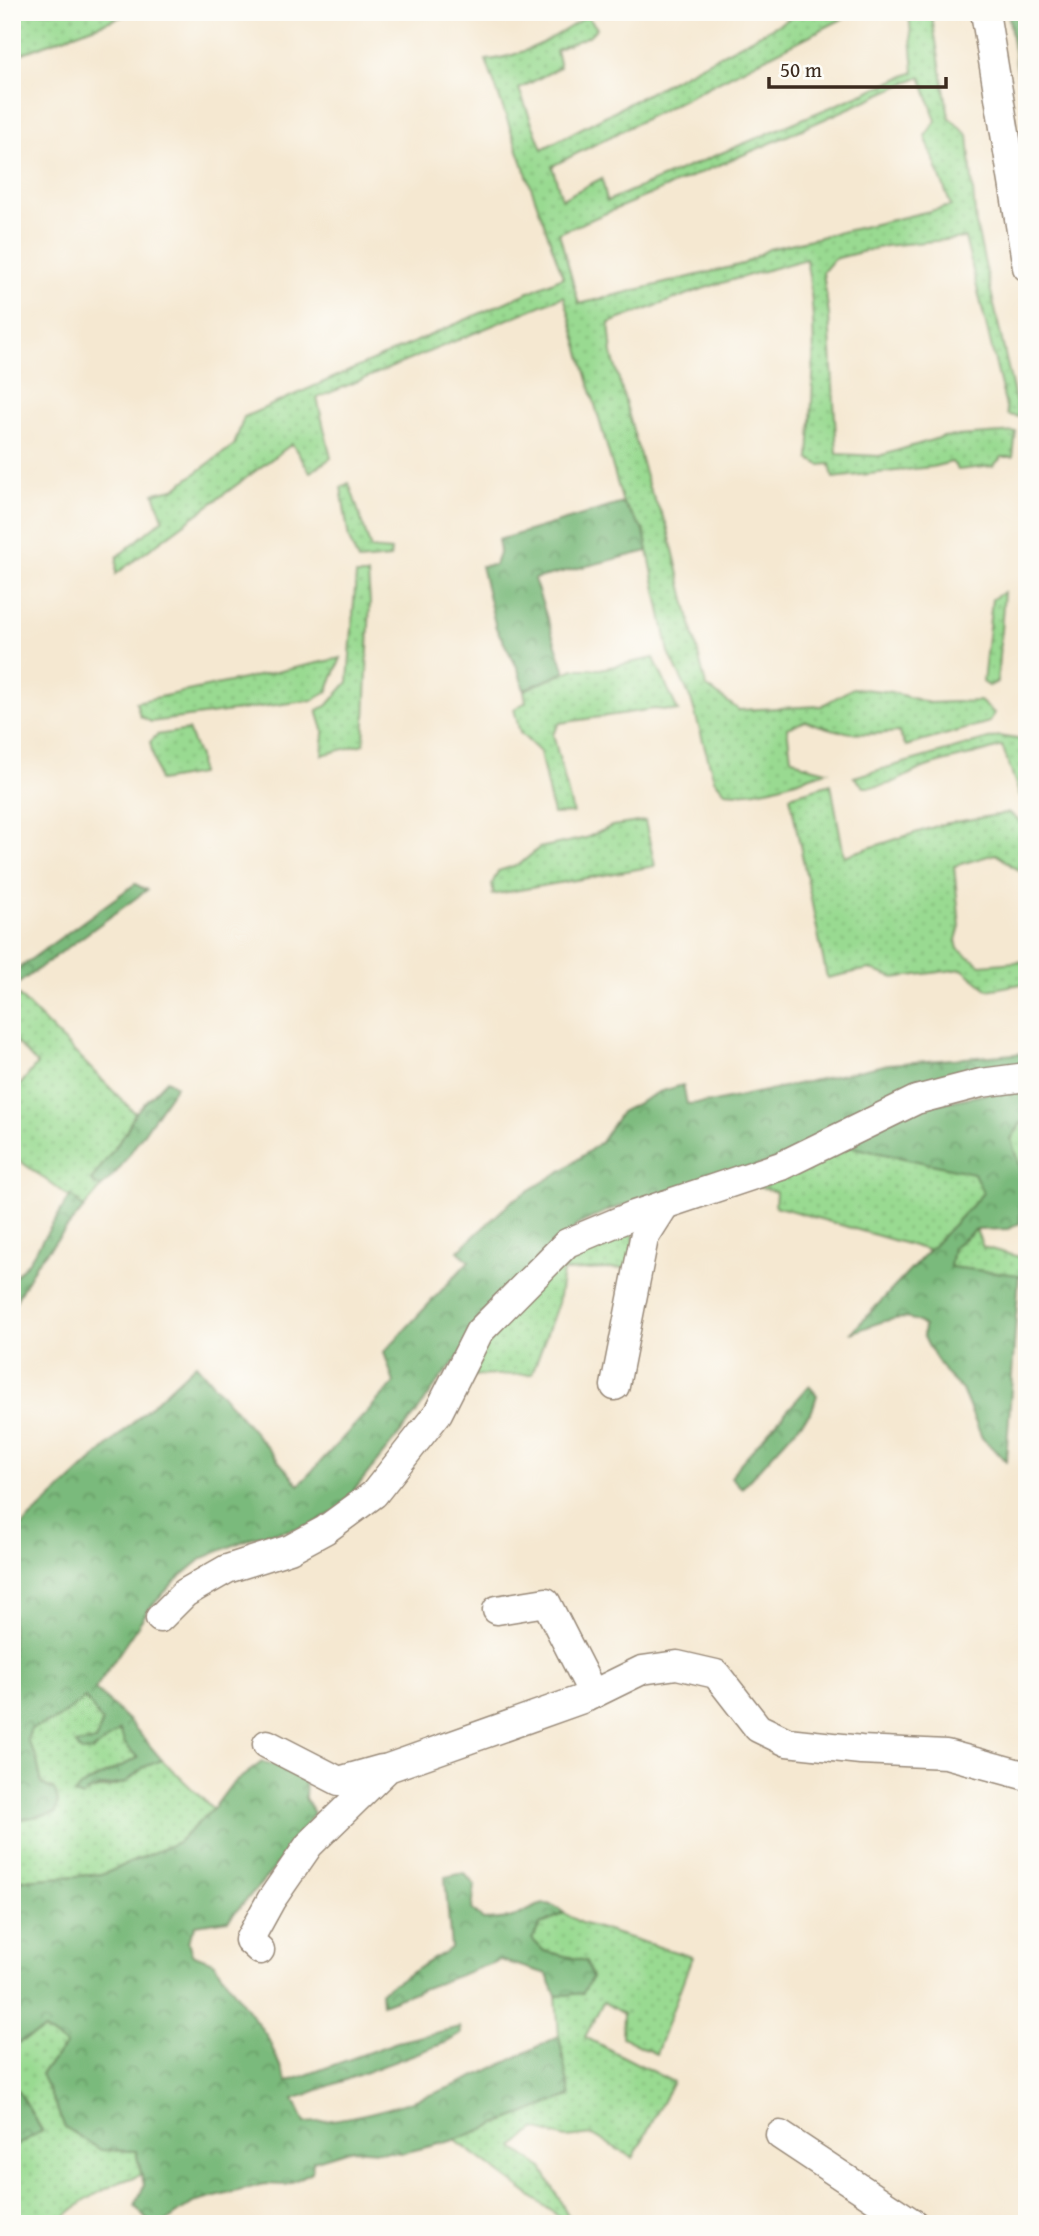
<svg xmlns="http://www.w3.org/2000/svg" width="1039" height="2236" viewBox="0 0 1039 2236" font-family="'Gentium Book Plus',serif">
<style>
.grass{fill:url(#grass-dots);stroke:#6a8258;stroke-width:2;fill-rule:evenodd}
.forest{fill:url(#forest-crowns);stroke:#5a724c;stroke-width:2}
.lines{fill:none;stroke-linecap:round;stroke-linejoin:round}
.minor-casing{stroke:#988978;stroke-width:31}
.minor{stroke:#fff;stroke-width:28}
</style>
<defs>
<pattern id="grass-dots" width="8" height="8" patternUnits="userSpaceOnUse" patternTransform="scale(1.75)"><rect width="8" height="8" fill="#99da91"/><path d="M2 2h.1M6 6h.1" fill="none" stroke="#85bb7d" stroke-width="1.8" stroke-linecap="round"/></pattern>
<pattern id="forest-crowns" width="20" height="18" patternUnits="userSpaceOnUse" patternTransform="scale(1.75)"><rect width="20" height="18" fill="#7aba7b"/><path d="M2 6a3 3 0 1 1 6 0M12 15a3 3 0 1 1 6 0" fill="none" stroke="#659764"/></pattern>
</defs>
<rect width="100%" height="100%" fill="#fdfcf7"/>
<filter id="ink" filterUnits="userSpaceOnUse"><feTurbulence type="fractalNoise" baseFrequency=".0143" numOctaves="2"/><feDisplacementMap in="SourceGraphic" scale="14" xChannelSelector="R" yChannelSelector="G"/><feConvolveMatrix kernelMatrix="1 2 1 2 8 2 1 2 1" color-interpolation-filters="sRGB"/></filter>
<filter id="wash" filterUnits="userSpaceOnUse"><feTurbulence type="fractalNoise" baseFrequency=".00686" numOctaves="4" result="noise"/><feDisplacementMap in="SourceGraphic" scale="28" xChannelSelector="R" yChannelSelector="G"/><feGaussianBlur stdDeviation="1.57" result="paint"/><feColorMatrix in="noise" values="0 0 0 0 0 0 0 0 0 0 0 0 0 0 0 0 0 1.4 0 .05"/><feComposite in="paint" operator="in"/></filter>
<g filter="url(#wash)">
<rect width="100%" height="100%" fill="#f5e8d1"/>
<g class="grass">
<polygon points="12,12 134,12 12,57"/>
<path d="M 802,12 L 856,12 L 552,166 L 562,199 L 602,178 L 607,201 L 914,72 L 909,12 L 931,12 L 949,117 L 968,135 L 976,224 L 1019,417 L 1008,415 L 965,238 L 885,246 L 834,259 L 823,272 L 829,315 L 837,454 L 879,456 L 942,437 L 1016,432 L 1013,457 L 1002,457 L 993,466 L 958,470 L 952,462 L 932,467 L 833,478 L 830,464 L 820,465 L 809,459 C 812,394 819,324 806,259 L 708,287 L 609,323 L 612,354 L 649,488 L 667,525 L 706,686 L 739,710 L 821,706 L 853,688 L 891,692 L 929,703 L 980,701 L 994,713 L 990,722 L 906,746 L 898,732 C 860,736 842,734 806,721 L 787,728 L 791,757 L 803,765 L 827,771 C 794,781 759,796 725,792 L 714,779 L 691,699 L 669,653 L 644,531 L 623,503 L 564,296 L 317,398 L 331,458 L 310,472 L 292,444 L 116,574 L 117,557 L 163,519 L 154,493 L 174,489 L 234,445 L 244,417 L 563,277 L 486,60 C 524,57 555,37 587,16 L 597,28 L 589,36 L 556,50 L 560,67 L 519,89 L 542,149 ZM 921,76 L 936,121 L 925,136 L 951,206 L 769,249 L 743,264 L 579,304 L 559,233 L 764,146 Z"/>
<polygon points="349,483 371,549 391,551 390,558 358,561 349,539 341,487"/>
<polygon points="356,575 368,575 370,602 364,744 322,755 324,733 317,710 327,706 348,682"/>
<polygon points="1004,592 997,682 989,686 983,682 992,599"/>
<polygon points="341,658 327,692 313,700 151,722 140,716 136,702"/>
<polygon points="654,658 678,711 654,709 560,723 553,734 573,813 553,814 540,752 520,733 514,709 526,702 524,690 574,669 600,669"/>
<polygon points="188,730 199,757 200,774 159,781 150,742 157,735"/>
<path d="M 999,736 C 1009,739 1016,737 1027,742 L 1027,798 L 1020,796 L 1002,746 C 978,755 948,759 926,767 C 898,777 897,787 864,787 L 854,777 Z"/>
<path d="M 831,784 L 844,856 L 943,824 L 1009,813 L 1027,826 L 1027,874 C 1012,870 1008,860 995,854 L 954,866 L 960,926 L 956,940 L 958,949 L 981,965 L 1027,961 L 1027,983 L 988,990 L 962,969 L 894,978 L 869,969 L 827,978 L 790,796 Z"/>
<polygon points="645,821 655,866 491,895 494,894 492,884 498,871 520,864 539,848 586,838 612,826"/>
<polygon points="12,989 135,1113 126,1132 91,1181 101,1188 84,1208 12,1155 12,1095 37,1064 12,1038"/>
<polygon points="1027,1122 1027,1187 1021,1187 1021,1173 1011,1139 1021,1123"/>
<polygon points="842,1145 974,1173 984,1193 931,1251 775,1206 776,1192 755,1186"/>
<polygon points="636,1221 630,1268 563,1271 558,1303 532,1374 465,1376 499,1321 570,1254"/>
<polygon points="976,1230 983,1247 1027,1259 1027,1277 950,1267 953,1247"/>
<polygon points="85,1698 102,1722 96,1741 81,1752 120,1730 125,1744 138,1758 92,1780 87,1792 125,1783 144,1767 162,1760 213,1809 178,1842 104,1874 22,1880 12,1874 12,1824 17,1820 56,1813 55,1791 42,1784 36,1757 27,1740 31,1729 57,1719"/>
<polygon points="564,1913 581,1923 692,1957 656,2054 622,2037 623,2014 603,2002 585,2037 673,2082 633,2158 593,2135 566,2138 535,2129 514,2148 542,2168 573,2224 569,2224 455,2140 569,2096 559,2036 556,1996 583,1993 586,1961 544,1951 532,1939 540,1925"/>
<path d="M 44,2030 L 66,2045 L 41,2074 L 101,2150 L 136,2151 L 141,2175 C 112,2183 78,2202 57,2224 L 12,2224 L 12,2148 L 42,2130 L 17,2090 L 12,2093 L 12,2046 Z"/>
</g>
<g class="forest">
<polygon points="1008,12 1027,12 1027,134"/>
<polygon points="623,503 644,531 648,551 534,579 565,672 524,690 518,669 496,628 481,566 495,565 500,550 498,540"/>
<polygon points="135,884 147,890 12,988 12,973"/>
<polygon points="1027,1053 1027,1069 767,1163 609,1210 577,1225 443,1375 418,1411 339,1509 310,1526 253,1537 203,1558 174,1582 149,1609 95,1689 130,1722 162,1760 144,1767 125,1783 104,1786 87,1792 82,1797 74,1794 80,1787 138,1758 125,1744 120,1730 92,1751 81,1752 76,1744 96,1741 102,1722 85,1698 57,1719 31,1729 27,1740 36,1757 42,1784 55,1791 58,1802 56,1813 17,1820 12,1824 12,1535 196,1364 299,1485 394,1383 384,1352 469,1261 458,1251 512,1201 566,1168 601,1142 621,1112 659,1092 683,1085 687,1104 714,1102 889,1064"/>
<polygon points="167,1080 176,1086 119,1169 101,1188 91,1181 126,1132 135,1113"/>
<path d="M 1027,1086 L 1027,1122 L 1021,1123 L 1011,1139 L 1021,1173 L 1020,1223 L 1009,1229 L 975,1230 L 953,1247 L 950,1267 L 1019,1275 L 1006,1461 L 982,1438 L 962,1390 L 946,1374 L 929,1347 L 923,1335 L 924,1326 C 905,1308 872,1326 851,1333 L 983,1193 L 974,1173 L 842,1145 L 910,1109 Z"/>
<polygon points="71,1195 84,1208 36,1264 12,1308 12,1280 29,1261"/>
<polygon points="809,1386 817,1395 812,1411 742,1488 731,1478 737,1467"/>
<path d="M 262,1762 L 306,1771 L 305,1798 L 314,1813 L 273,1870 L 228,1920 L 196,1925 L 188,1941 L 192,1954 L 213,1962 L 267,2036 L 287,2082 L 397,2042 L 460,2027 L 461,2034 L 447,2042 L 294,2099 L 305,2123 C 398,2116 477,2078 559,2036 L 570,2096 L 455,2140 L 403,2153 L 352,2149 L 313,2161 L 312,2172 L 286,2185 L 264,2184 L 193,2203 L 163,2224 L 150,2224 L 135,2206 L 144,2185 L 136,2151 L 101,2150 L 65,2127 L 41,2074 L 66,2045 L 44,2030 L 12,2046 L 12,1874 L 22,1880 L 104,1874 L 178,1842 L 213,1809 L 231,1785 Z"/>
<path d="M 464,1873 L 475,1885 L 472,1909 L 483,1920 C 493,1919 503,1920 512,1917 C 534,1912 542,1893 564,1913 L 540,1925 L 532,1939 L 544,1951 L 586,1961 L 592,1977 L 583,1993 L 556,1996 L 547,1974 L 500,1960 L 382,2004 L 381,1991 L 451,1948 L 445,1877 Z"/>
<polygon points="18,2090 42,2131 12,2148 12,2093"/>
</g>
</g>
<g filter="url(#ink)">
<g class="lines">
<defs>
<g id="minor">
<polyline points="985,12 1027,267"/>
<polyline points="615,1386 644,1238 665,1205"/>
<polyline points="497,1610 546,1602 593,1694"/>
<polyline points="160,1618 185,1593 227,1569 290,1549 325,1530 374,1494 438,1413 479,1332 567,1243 634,1215 781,1166 916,1100 981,1083 1027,1077"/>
<polyline points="267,1744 339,1781 382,1769"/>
<polyline points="260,1950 249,1940 271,1900 309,1845 388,1768 585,1698 642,1670 677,1665 716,1674 758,1728 787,1742 861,1750 946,1754 1027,1776"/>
<polyline points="780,2135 914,2224"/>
</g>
</defs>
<use href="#minor" class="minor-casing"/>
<use href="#minor" class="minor"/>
</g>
</g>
<rect width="1039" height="2236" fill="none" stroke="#fdfcf7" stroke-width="42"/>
<path d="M769 77v10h177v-10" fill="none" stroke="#3b2a1e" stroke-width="3.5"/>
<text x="780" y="77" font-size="21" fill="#3b2a1e" stroke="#fdfcf7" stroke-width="5" paint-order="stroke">50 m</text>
</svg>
